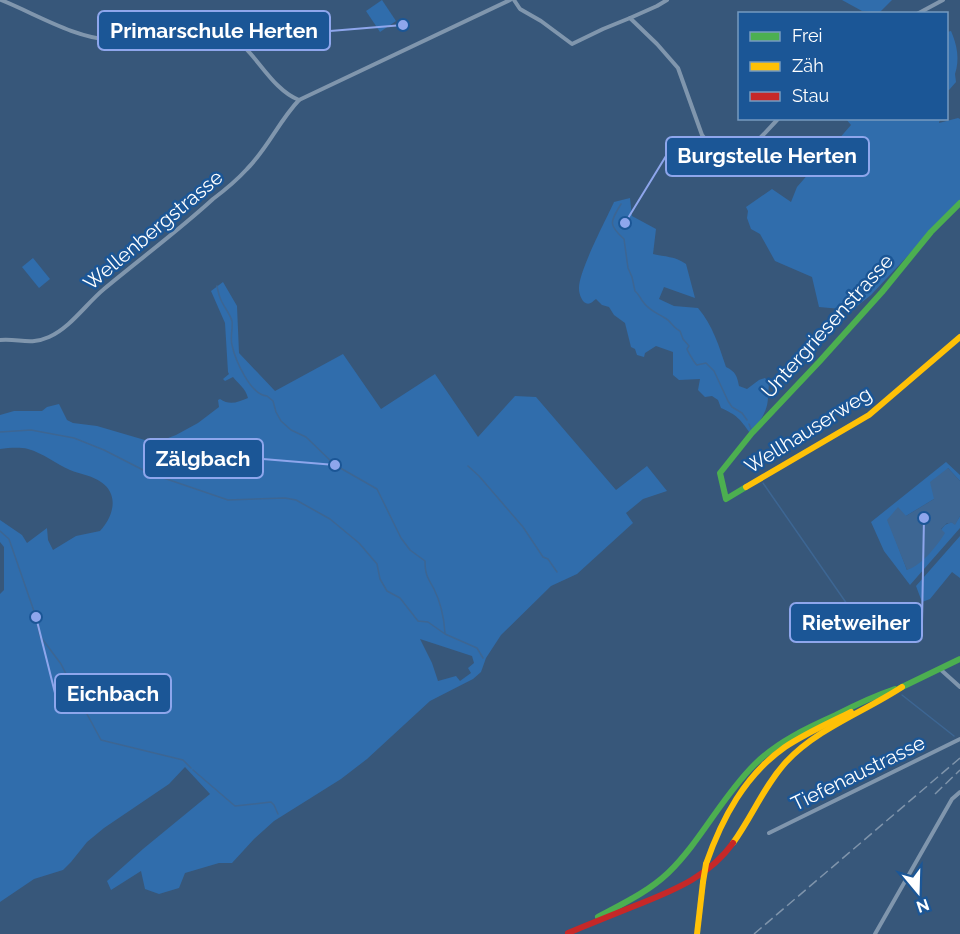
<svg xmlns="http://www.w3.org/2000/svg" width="960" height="934" viewBox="0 0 960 934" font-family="Raleway,sans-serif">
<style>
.green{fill:#306dac;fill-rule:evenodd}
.water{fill:#3d6693}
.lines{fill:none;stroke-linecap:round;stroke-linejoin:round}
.stream{stroke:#3d6693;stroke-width:1.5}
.street{stroke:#8096ad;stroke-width:4}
.fast{stroke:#4caf50;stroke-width:6}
.slow{stroke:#ffc107;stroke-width:6}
.jam{stroke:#c62828;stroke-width:6}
.rail{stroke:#7f94ab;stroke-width:1.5;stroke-dasharray:10 4.5;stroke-linecap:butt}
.slow-bridge{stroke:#ffc107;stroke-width:6}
.labels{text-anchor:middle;stroke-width:5;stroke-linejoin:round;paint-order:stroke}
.street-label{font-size:20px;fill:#fff;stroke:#1b5696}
.leader{fill:none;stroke:#8ea6ec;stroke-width:2}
.callout-dot{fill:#8ea6ec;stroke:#1b5696;stroke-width:2}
.callout{fill:#1b5696;stroke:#8ea6ec;stroke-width:2}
.callout-label{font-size:21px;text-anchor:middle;font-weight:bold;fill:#fff}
</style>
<rect width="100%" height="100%" fill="#37577a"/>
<g class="green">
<polygon points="382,0 396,21 380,32 366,11"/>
<polygon points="842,0 892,0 879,13 862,11"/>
<path d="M 951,31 C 957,45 960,59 955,74 L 956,82 L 949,90 L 947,90 L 947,32 Z"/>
<polygon points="958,118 960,119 960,200 871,295 852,310 819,307 812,277 775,261 760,234 751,229 747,218 748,211 746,207 772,189 791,202 797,187 851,125 846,119 940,119 939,123"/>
<path d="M 630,198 L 632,216 L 656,229 L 653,254 C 665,257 675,256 686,264 L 695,298 L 664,287 L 659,299 L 674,306 L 698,308 C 713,326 719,346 726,367 C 736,372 737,376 739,386 L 747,389 L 759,380 L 765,378 C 771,384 768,388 768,396 C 768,412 760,421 750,433 C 740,419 737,415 721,408 L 718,400 L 712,396 L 705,397 L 698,390 L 700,379 L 679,380 L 673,375 L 673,352 L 656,346 L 645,353 L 644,357 L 637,355 L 635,349 L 631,347 L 625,323 L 614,315 L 609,307 L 602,305 L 596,299 C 592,302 589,306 584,302 C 581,299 579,293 579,289 C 578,272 606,220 614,202 Z"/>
<polygon points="33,258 50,279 39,288 22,267"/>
<path d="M 223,282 L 237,306 L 239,353 L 275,391 L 343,354 L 381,409 L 435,374 L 478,437 L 515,396 L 536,397 L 616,490 L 647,466 L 667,491 L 643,499 L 626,513 L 633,523 L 577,574 L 551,586 L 501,635 L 486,658 L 481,672 L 473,679 L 430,701 L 367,759 L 341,779 L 274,821 L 254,839 L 232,863 L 219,863 L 185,873 L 179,888 L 159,894 L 145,889 L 141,871 L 111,890 L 107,881 L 143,849 L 210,794 L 185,767 L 169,784 L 104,828 L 87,842 L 71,862 L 63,870 L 34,879 L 0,902 L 0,594 L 4,590 L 4,547 L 0,542 L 0,520 L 22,535 L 27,543 L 47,528 L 48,540 L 53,550 L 76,536 L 100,531 C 113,517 120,495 101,482 C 93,476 80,474 70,470 C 56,464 43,453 28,449 C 19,447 9,448 0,449 L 0,415 L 14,411 L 42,411 L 47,407 L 59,404 L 67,420 L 73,423 L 97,426 L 155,443 L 176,435 L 198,423 L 219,407 L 218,400 L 220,399 C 230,406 238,402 248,398 C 245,387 239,385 233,377 L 225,381 L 223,379 L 229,374 L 228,372 L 225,323 L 211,291 ZM 420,639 L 472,656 L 474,663 L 468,668 L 471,673 L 460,681 L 456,676 L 438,681 L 432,663 Z"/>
<polygon points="946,462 960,475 960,481 948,468 934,499 906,516 888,520 907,570 945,525 951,522 955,524 960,516 960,528 910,585 884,551 871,522"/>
<polygon points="960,536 960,578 952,572 930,599 922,602 916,586"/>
</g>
<path class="water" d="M 948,468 L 960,481 L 960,516 L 955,525 L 951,522 L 949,524 L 947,523 L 941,529 L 945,533 C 937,546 921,566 907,570 L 887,520 L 898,507 L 906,516 L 934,499 L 930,482 Z"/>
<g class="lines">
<g class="stream">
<path d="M 621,204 C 610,222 608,225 624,239 L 628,268 L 632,277 L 635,291 C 640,295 640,299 644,303 C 650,311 657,313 665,318 C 671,321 673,328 680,331 L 683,339 L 689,346 L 687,349 C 688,352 695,364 697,365 L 706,363 L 714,371 L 728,401 L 732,407 L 742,413 L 747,420"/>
<path d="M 217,286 C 218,291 219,296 221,300 C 224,307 230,314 232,321 C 233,329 230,337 232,345 C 235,359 250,395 267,396 L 273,401 L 276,412 L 281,421 L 291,430 L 306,437 L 335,465 L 377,489 L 401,538 L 410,550 L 425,561 C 425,575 428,578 434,589 C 441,603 444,618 445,633"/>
<polyline points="749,424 751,429"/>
<polyline points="0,432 31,430 74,438 104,450 149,473 228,500 285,498 296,500 330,519 359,543 377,564 380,579 387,591 400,598 418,621 428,622 445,634 477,648 483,658"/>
<polyline points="468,466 479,476 523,527 543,557 548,559 557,572"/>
<polyline points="763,483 847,604"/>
<polyline points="0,531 9,539 36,617 40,636 61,664 73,688"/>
<polyline points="74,690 101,740 183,760 191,768"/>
<polyline points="902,695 954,736"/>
<polyline points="193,770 235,806 271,802 274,805 278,814"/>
</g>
<g class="street">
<path d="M 1,0 C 36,14 74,38 112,40 C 151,42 180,20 220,33 C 226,35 232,37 237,40 C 258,57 273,90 299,100 L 510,0"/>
<path d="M 514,0 L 520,9 L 541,21 L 572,44 L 603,29 L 630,18 L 657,44 L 678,68 L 702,135 C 732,177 754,144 779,118"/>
<polyline points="917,14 943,0"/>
<polyline points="630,18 657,6 667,0"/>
<path d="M 0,340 C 19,338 29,346 49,337 C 71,327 86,304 104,289 C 140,259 178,231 213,199 C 225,190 237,180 247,169 C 268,148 279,121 299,100"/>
<polyline points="940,669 960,687"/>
<polyline points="769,833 960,739"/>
<polyline points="875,934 952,799 960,792"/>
</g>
<g class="fast">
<polyline points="746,487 726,499 720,473 752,433 819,362 882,292 931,232 960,203"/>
<polyline points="900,688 960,659"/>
<path d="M 598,917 C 622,904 648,892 668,873 C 701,841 721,798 754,765 C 777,742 807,728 836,715 C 855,705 874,696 895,689"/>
</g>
<g class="slow">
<polyline points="746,487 869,415 960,337"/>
<path d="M 733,843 C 752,817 764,786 786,762 C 818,728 864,712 902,687"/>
<path d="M 706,864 C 722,818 745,775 785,747 C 806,733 829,723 851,712"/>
<polyline points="697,934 703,882"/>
</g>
<path class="jam" d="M 568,933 C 592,923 617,913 642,903 C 677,889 710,875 733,843"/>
<g class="rail">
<polyline points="935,794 960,770"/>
<polyline points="754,934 960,758"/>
</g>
<polyline class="slow-bridge" points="703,882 706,864"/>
</g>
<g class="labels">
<g class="street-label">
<text transform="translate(153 230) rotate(-40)" y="7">Wellenbergstrasse</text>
<text transform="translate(827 326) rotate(-48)" y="7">Untergriesenstrasse</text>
<text transform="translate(808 430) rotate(-32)" y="7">Wellhauserweg</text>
<text transform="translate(858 773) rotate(-26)" y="7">Tiefenaustrasse</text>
</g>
</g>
<path class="leader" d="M403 25L330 31M625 223L666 156M335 465L263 459M924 518L922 622M36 617L55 693"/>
<g class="callout-dot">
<circle cx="403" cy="25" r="6"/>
<circle cx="625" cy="223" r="6"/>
<circle cx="335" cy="465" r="6"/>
<circle cx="924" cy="518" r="6"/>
<circle cx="36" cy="617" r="6"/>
</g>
<g class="callout">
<rect x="98" y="11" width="232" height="39" rx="6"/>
<rect x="666" y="137" width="203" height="39" rx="6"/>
<rect x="144" y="439" width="119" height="39" rx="6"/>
<rect x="790" y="603" width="132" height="39" rx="6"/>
<rect x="55" y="674" width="116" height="39" rx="6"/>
</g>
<g class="callout-label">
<text x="214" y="38">Primarschule Herten</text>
<text x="767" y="163">Burgstelle Herten</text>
<text x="203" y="466">Zälgbach</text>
<text x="856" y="630">Rietweiher</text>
<text x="113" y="701">Eichbach</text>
</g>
<rect x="738" y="12" width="210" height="108" fill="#1b5696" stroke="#769ac0" stroke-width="1.5"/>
<rect x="750" y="32" width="30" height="9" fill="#4caf50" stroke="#769ac0" stroke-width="1.5"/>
<text x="792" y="42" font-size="18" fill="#ffffff">Frei</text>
<rect x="750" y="62" width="30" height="9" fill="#ffc107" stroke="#769ac0" stroke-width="1.5"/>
<text x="792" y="72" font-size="18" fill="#ffffff">Zäh</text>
<rect x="750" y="92" width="30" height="9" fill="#c62828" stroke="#769ac0" stroke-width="1.5"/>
<text x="792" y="102" font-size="18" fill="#ffffff">Stau</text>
<g transform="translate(918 892) rotate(161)" stroke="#1b5696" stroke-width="4.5" paint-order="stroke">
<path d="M0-4.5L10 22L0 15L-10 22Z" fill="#ffffff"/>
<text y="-9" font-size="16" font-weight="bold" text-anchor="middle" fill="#ffffff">N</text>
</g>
</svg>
